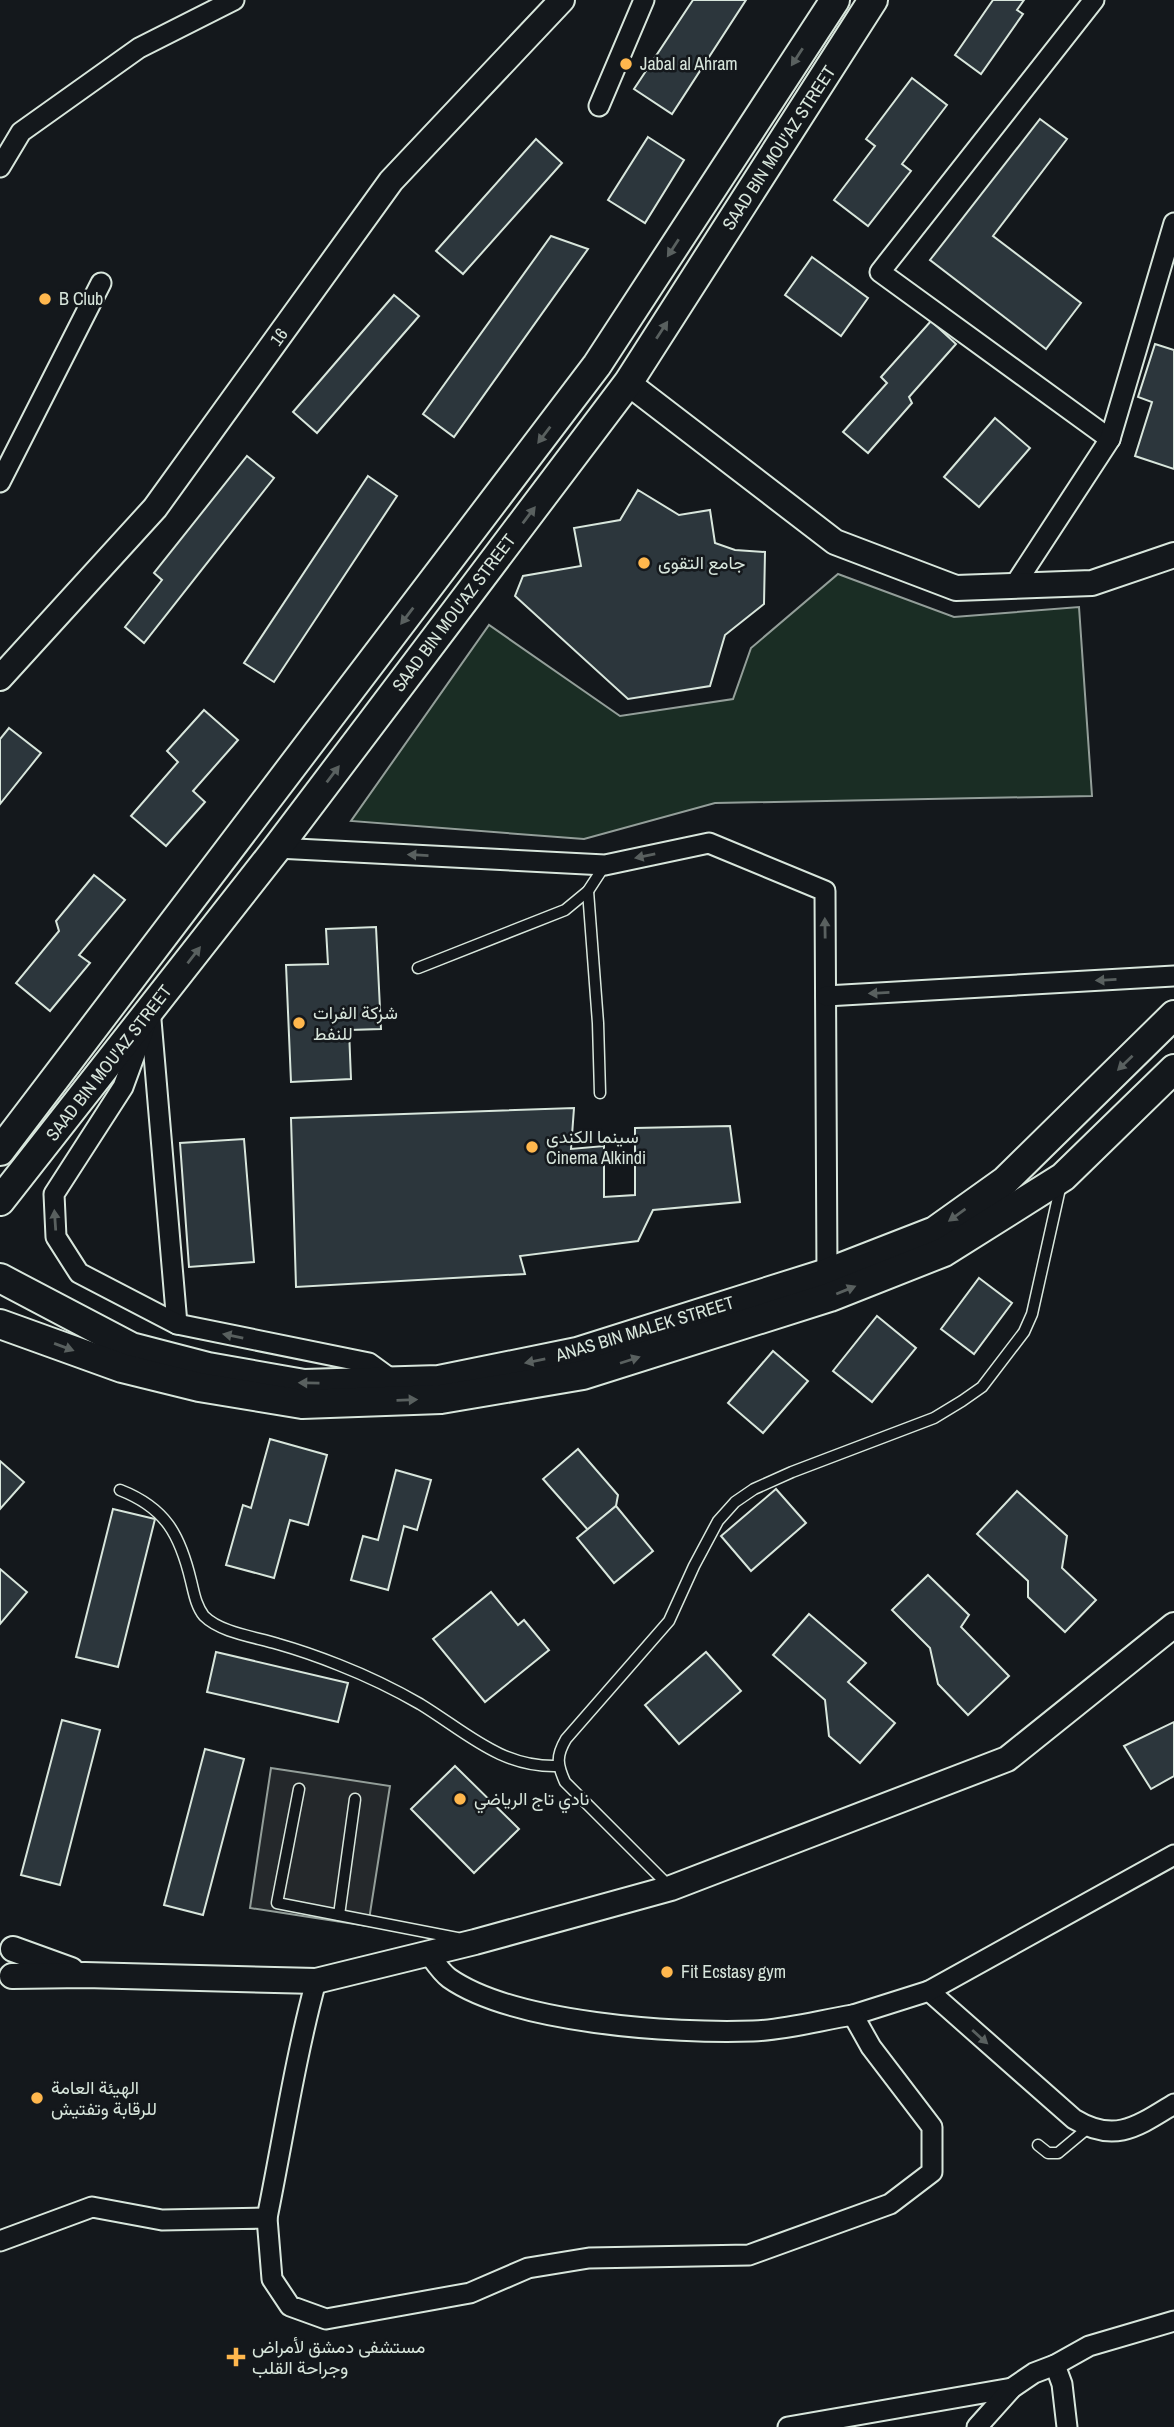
<svg xmlns="http://www.w3.org/2000/svg" width="1174" height="2427" viewBox="0 0 1174 2427" font-family="'Archivo Narrow',Vazirmatn,sans-serif">
<style>
.green{fill:#1a2d24;stroke:#939e99;stroke-width:2}
.parking{fill:#24282b;stroke:#939e99;stroke-width:2}
.building{fill:#2c363c;stroke:#d8e6dc;stroke-width:2}
.lines{fill:none;stroke-linecap:round;stroke-linejoin:round}
.service-casing{stroke:#d8e6dc;stroke-width:13}
.minor-casing{stroke:#d8e6dc;stroke-width:23}
.tertiary-casing{stroke:#d8e6dc;stroke-width:28}
.secondary-casing{stroke:#d8e6dc;stroke-width:32}
.service{stroke:#14181c;stroke-width:10}
.minor{stroke:#14181c;stroke-width:19}
.tertiary{stroke:#14181c;stroke-width:24}
.secondary{stroke:#14181c;stroke-width:28}
.oneway{fill:#59605f}
.poi-dot{fill:#ffb74d;stroke:#14181c;stroke-width:2.5}
.labels{text-anchor:middle;stroke-width:5;stroke-linejoin:round;paint-order:stroke}
.poi-label{font-size:18px;fill:#d8e6dc;stroke:#14181c;text-anchor:start}
.street-label{font-size:18px;fill:#d8e6dc;stroke:#14181c}
</style>
<rect width="100%" height="100%" fill="#14181c"/>
<polygon class="green" points="838,574 954,617 1079,607 1092,796 715,803 584,839 351,821 489,625 620,716 733,699 751,648"/>
<polygon class="parking" points="271,1768 390,1786 368,1926 250,1908"/>
<g class="building">
<polygon points="693,0 746,0 672,114 634,89"/>
<polygon points="993,0 1024,0 1017,10 1023,14 981,74 955,55"/>
<polygon points="912,78 947,105 902,164 911,171 868,226 834,200 875,146 866,139"/>
<polygon points="1040,119 1067,139 993,236 1081,303 1046,349 930,260"/>
<polygon points="648,137 684,160 645,223 608,200"/>
<polygon points="536,139 562,163 463,274 436,251"/>
<polygon points="551,236 588,249 454,437 423,414"/>
<polygon points="812,257 868,298 841,336 785,295"/>
<polygon points="394,295 419,316 317,433 293,412"/>
<polygon points="931,321 956,344 909,397 912,403 868,453 843,432 887,383 881,377"/>
<polygon points="1155,344 1174,350 1174,469 1135,456 1152,402 1138,397"/>
<polygon points="995,418 1030,448 979,507 944,477"/>
<polygon points="247,456 274,478 144,643 125,627 162,580 154,573"/>
<polygon points="368,476 397,496 274,682 244,663"/>
<polygon points="638,490 679,515 710,510 715,543 735,550 765,552 764,604 725,635 710,686 628,699 515,596 523,576 581,566 574,528 620,520"/>
<polygon points="204,710 238,740 193,791 205,802 166,846 131,816 178,762 167,751"/>
<polygon points="9,728 41,753 0,804 0,739"/>
<polygon points="94,875 125,900 79,955 90,963 50,1011 16,983 59,931 56,921"/>
<polygon points="376,927 381,1029 349,1030 351,1079 291,1082 286,965 328,964 326,929"/>
<polygon points="574,1108 571,1149 604,1146 604,1197 635,1195 635,1128 730,1126 740,1202 653,1210 638,1241 520,1256 525,1274 296,1287 291,1118"/>
<polygon points="244,1139 254,1262 189,1267 180,1143"/>
<polygon points="979,1278 1012,1303 974,1354 941,1329"/>
<polygon points="877,1316 916,1348 872,1402 833,1371"/>
<polygon points="773,1351 808,1381 763,1433 728,1403"/>
<polygon points="270,1439 327,1455 308,1525 290,1520 274,1578 226,1565 243,1505 251,1508"/>
<polygon points="578,1449 618,1495 616,1506 588,1530 543,1479"/>
<polygon points="0,1461 24,1482 0,1509"/>
<polygon points="396,1470 431,1480 417,1530 404,1526 388,1590 351,1580 363,1536 378,1540"/>
<polygon points="776,1489 806,1523 751,1571 721,1536"/>
<polygon points="1017,1491 1067,1536 1062,1568 1096,1600 1065,1632 1028,1597 1028,1581 977,1534"/>
<polygon points="616,1506 653,1551 614,1583 577,1538"/>
<polygon points="113,1509 155,1519 118,1667 76,1657"/>
<polygon points="0,1569 27,1592 0,1624"/>
<polygon points="928,1575 969,1615 961,1627 1009,1676 968,1715 938,1684 930,1648 892,1610"/>
<polygon points="491,1592 518,1625 524,1620 549,1650 485,1702 433,1639"/>
<polygon points="809,1614 866,1663 848,1682 895,1723 860,1763 829,1736 825,1700 773,1655"/>
<polygon points="216,1652 348,1683 338,1722 207,1692"/>
<polygon points="706,1652 741,1691 679,1744 645,1705"/>
<polygon points="62,1720 100,1730 60,1885 21,1875"/>
<polygon points="1174,1722 1174,1776 1151,1789 1124,1746"/>
<polygon points="205,1749 244,1759 203,1915 164,1905"/>
<polygon points="455,1766 519,1829 474,1873 411,1809"/>
</g>
<g class="lines">
<defs>
<g id="service">
<polyline points="588,891 598,1023 600,1093"/>
<polyline points="418,968 565,910 588,891 605,865"/>
<path d="M 120,1490 C 166,1508 180,1535 191,1581 C 194,1593 196,1606 204,1616 C 221,1633 256,1637 278,1644 C 299,1650 319,1657 339,1665 C 367,1676 394,1689 420,1704 C 466,1732 501,1768 558,1766"/>
<polyline points="299,1789 277,1903 457,1938"/>
<path d="M 669,1886 L 565,1782 C 557,1764 556,1756 566,1739 L 669,1621 L 694,1566 L 718,1521 L 735,1502 L 754,1489 L 792,1472 L 934,1418 L 962,1401 L 982,1387 L 1024,1332 L 1032,1314 L 1061,1184"/>
<polyline points="339,1915 355,1799"/>
<polyline points="1038,2145 1048,2153 1058,2153 1088,2128"/>
</g>
<g id="minor">
<polyline points="1094,0 880,272 1110,439"/>
<polyline points="599,106 644,0"/>
<polyline points="0,167 21,132 139,48 234,0"/>
<polyline points="0,482 101,283"/>
<polyline points="1014,586 1110,439 1174,223"/>
<polyline points="277,848 605,865 709,843 825,891 827,1273"/>
<polyline points="826,996 1174,976"/>
<polyline points="151,1020 177,1324"/>
<polyline points="145,1027 123,1087 54,1194 56,1237 79,1273 177,1324 369,1363 391,1379"/>
<path d="M 929,1991 L 1074,2119 C 1115,2144 1138,2126 1174,2104"/>
<polyline points="853,2015 929,1991 1174,1855"/>
<path d="M 267,2218 C 283,2139 295,2059 316,1981"/>
<path d="M 0,2241 L 92,2207 L 162,2220 L 267,2218 L 272,2279 L 290,2306 L 326,2319 L 470,2293 L 528,2268 L 589,2258 L 749,2255 L 890,2204 L 932,2172 L 932,2127 L 871,2047 L 853,2015 C 821,2020 786,2030 753,2031 C 674,2034 513,2023 449,1978 C 441,1972 434,1961 428,1953"/>
<polyline points="1055,2365 1062,2384 1067,2427"/>
<polyline points="788,2427 1012,2388"/>
<polyline points="977,2427 1012,2388 1034,2373 1055,2365 1089,2346 1174,2321"/>
</g>
<g id="tertiary">
<polyline points="628,383 835,542 956,588 1092,583 1174,555"/>
<polyline points="0,678 155,508 391,181 562,0"/>
<polyline points="13,1949 71,1970"/>
<polyline points="12,1976 85,1975 316,1981 475,1942 671,1888 1007,1759 1174,1625"/>
</g>
<g id="secondary">
<polyline points="0,1151 597,365 835,0"/>
<polyline points="0,1201 277,848 628,383 873,0"/>
<polyline points="0,1278 131,1347 208,1367 304,1384 439,1380 577,1352 827,1273 935,1231 1005,1181 1174,1015"/>
<polyline points="0,1324 122,1368 199,1387 302,1404 441,1399 583,1375 830,1297 944,1252 1063,1177 1174,1069"/>
</g>
</defs>
<use href="#service" class="service-casing"/>
<use href="#minor" class="minor-casing"/>
<use href="#tertiary" class="tertiary-casing"/>
<use href="#secondary" class="secondary-casing"/>
<use href="#service" class="service"/>
<use href="#minor" class="minor"/>
<use href="#tertiary" class="tertiary"/>
<use href="#secondary" class="secondary"/>
</g>
<defs><path id="oneway-solid" d="M-6-.8H1V-3.2L6.5 0L1 3.2V.8H-6Z" transform="scale(1.75)"/></defs>
<g class="oneway">
<use href="#oneway-solid" transform="translate(797 57) rotate(123)"/>
<use href="#oneway-solid" transform="translate(673 248) rotate(123)"/>
<use href="#oneway-solid" transform="translate(662 330) rotate(-57)"/>
<use href="#oneway-solid" transform="translate(544 435) rotate(127)"/>
<use href="#oneway-solid" transform="translate(529 515) rotate(-53)"/>
<use href="#oneway-solid" transform="translate(407 616) rotate(127)"/>
<use href="#oneway-solid" transform="translate(333 774) rotate(-53)"/>
<use href="#oneway-solid" transform="translate(418 855) rotate(-177)"/>
<use href="#oneway-solid" transform="translate(645 856) rotate(168)"/>
<use href="#oneway-solid" transform="translate(825 928) rotate(-91)"/>
<use href="#oneway-solid" transform="translate(194 955) rotate(-52)"/>
<use href="#oneway-solid" transform="translate(1106 980) rotate(177)"/>
<use href="#oneway-solid" transform="translate(879 993) rotate(177)"/>
<use href="#oneway-solid" transform="translate(1125 1063) rotate(136)"/>
<use href="#oneway-solid" transform="translate(957 1215) rotate(144)"/>
<use href="#oneway-solid" transform="translate(55 1220) rotate(-94)"/>
<use href="#oneway-solid" transform="translate(846 1290) rotate(-22)"/>
<use href="#oneway-solid" transform="translate(233 1336) rotate(-168)"/>
<use href="#oneway-solid" transform="translate(64 1347) rotate(20)"/>
<use href="#oneway-solid" transform="translate(630 1360) rotate(-18)"/>
<use href="#oneway-solid" transform="translate(535 1361) rotate(169)"/>
<use href="#oneway-solid" transform="translate(309 1383) rotate(-179)"/>
<use href="#oneway-solid" transform="translate(407 1400) rotate(-2)"/>
<use href="#oneway-solid" transform="translate(980 2037) rotate(42)"/>
</g>
<g class="poi-dot">
<circle cx="626" cy="64" r="7"/>
<circle cx="45" cy="299" r="7"/>
<circle cx="644" cy="563" r="7"/>
<circle cx="299" cy="1023" r="7"/>
<circle cx="532" cy="1147" r="7"/>
<circle cx="460" cy="1799" r="7"/>
<circle cx="667" cy="1972" r="7"/>
<circle cx="37" cy="2098" r="7"/>
<path d="M232.5 2346.5h7v7h7v7h-7v7h-7v-7h-7v-7h7z"/>
</g>
<g class="labels">
<g class="poi-label">
<text x="640" y="70">Jabal al Ahram</text>
<text x="59" y="305">B Club</text>
<text x="658" y="569">جامع التقوى</text>
<text x="313" y="1019">شركة الفرات<tspan x="313" dy="21">للنفط</tspan></text>
<text x="546" y="1143">سينما الكندي<tspan x="546" dy="21">Cinema Alkindi</tspan></text>
<text x="474" y="1805">نادي تاج الرياضي</text>
<text x="681" y="1978">Fit Ecstasy gym</text>
<text x="51" y="2094">الهيئة العامة<tspan x="51" dy="21">للرقابة وتفتيش</tspan></text>
<text x="252" y="2353">مستشفى دمشق لأمراض<tspan x="252" dy="21">وجراحة القلب</tspan></text>
</g>
<g class="street-label">
<text transform="translate(779 148) rotate(-57)" y="6">SAAD BIN MOU'AZ STREET</text>
<text transform="translate(279 337) rotate(-54)" y="6">16</text>
<text transform="translate(454 613) rotate(-53)" y="6">SAAD BIN MOU'AZ STREET</text>
<text transform="translate(109 1063) rotate(-52)" y="6">SAAD BIN MOU'AZ STREET</text>
<text transform="translate(645 1329) rotate(-17)" y="6">ANAS BIN MALEK STREET</text>
</g>
</g>
</svg>
